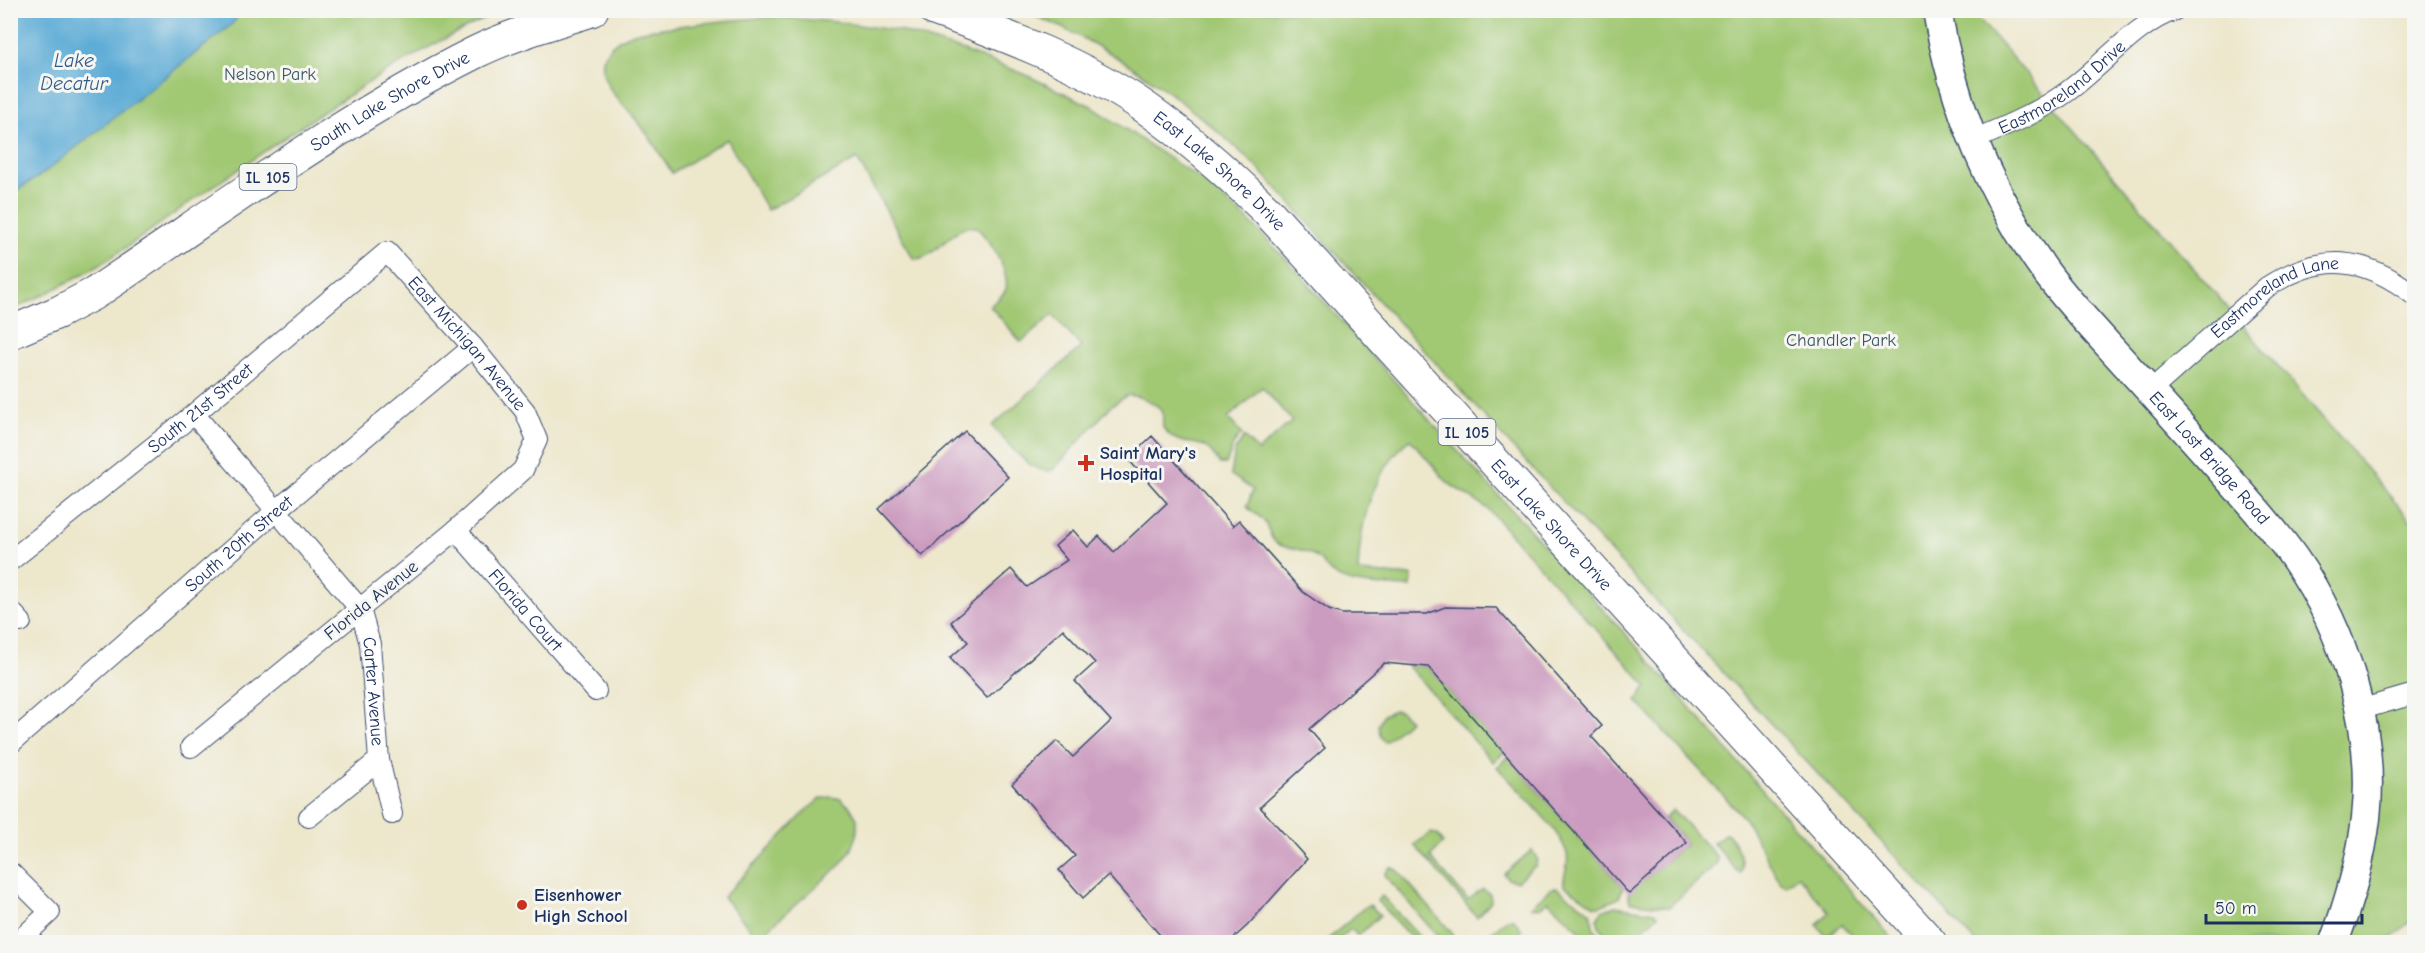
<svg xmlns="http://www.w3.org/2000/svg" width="2425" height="953" viewBox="0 0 2425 953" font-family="'Comic Neue',sans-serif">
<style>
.green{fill:#a1c873;stroke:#5e7c68;stroke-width:1.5}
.water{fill:#5cabd6;stroke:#3c6d9a;stroke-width:1.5}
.building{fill:#cc9cc0}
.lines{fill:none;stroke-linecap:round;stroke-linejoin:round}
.street-casing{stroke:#3a4b6e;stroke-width:22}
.secondary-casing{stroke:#3a4b6e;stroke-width:31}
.primary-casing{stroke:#3a4b6e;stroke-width:34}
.street{stroke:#fff;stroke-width:20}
.secondary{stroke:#fff;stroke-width:28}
.primary{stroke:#fff;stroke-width:32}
.poi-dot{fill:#c8321e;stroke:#f6f6f2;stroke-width:2}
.labels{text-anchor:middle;stroke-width:6;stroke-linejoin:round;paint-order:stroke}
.shield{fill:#f6f6f2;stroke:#5d6b8a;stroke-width:1.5}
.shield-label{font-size:16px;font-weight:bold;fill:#1b2f5e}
.park-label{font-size:18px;fill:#3c5563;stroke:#f6f6f2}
.street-label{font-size:18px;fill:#1b2f5e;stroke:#f6f6f2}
.poi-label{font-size:18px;font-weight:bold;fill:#1b2f5e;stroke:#f6f6f2;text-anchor:start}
.water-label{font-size:20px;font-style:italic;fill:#325a88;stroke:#f6f6f2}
</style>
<rect width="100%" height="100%" fill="#f6f6f2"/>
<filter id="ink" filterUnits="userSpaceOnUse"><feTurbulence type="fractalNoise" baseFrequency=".0167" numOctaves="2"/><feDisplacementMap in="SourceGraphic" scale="12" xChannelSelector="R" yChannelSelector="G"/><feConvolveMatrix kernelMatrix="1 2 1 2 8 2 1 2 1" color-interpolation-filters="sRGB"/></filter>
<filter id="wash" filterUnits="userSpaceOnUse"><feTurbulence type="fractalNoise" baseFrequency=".008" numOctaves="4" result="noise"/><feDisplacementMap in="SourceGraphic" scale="24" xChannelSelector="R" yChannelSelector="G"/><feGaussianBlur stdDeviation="1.35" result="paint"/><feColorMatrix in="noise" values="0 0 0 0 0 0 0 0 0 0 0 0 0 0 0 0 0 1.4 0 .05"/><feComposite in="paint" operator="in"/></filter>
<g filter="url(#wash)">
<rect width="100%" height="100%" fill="#ede7cc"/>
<g class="green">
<path d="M 242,11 L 502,11 C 392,59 293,133 193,200 C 165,220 137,241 107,260 C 76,279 44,295 11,310 L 11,194 L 41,175 L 231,25 Z"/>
<path d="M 1022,11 L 1972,11 L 2414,524 L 2414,918 L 2387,942 L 1975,942 L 1514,449 L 1259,169 C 1190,103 1112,44 1022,11 Z"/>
<path d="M 777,17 L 837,22 L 900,31 L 961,50 L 1024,74 L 1091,106 L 1200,179 L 1247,219 L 1288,261 L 1433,424 L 1631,640 L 1895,942 L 1859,942 L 1842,924 L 1829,935 L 1825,935 L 1817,925 L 1829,912 L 1798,876 L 1786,885 L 1780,883 L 1745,819 L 1636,701 L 1647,686 L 1487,508 L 1448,483 L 1410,439 C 1371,473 1360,523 1358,572 L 1412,576 L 1411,587 C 1387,585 1353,588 1333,574 C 1325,569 1323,560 1313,555 C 1300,548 1294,550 1283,546 C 1269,542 1271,531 1264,521 C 1259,515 1251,512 1247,506 L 1253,490 L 1231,475 L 1235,451 L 1244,437 L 1258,451 L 1292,421 L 1262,387 L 1228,418 L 1242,434 L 1234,443 L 1226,464 L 1220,464 C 1216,459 1213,452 1207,448 C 1192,438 1180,449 1163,428 C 1162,423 1164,418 1162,413 C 1158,402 1139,396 1128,395 L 1112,405 L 1054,469 C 1034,480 1006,440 992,426 L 1081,347 L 1053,315 L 1021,342 L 990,306 C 995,301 1004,296 1006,289 C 1010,271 989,239 976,227 C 954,221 933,264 913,258 L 857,159 L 767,210 L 727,139 L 672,173 C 663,158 653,142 642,127 C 630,111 610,95 604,76 C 598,57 611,43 626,36 C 640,29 657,29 671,27 C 707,22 741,19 777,17 Z"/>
<polygon points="1407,665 1428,667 1504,752 1493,762"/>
<polygon points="1394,710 1400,711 1410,720 1385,742 1381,737 1378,726 1383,715"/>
<path d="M 1508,757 L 1623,887 L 1619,898 L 1600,906 L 1595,906 L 1564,885 C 1562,876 1570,866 1567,854 C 1561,830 1515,787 1497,767 Z"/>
<polygon points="831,797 841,799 850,807 857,819 857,835 851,851 838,867 758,938 723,897 807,810 820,799"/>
<polygon points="1673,810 1717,857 1717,864 1669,907 1630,902 1628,892 1629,893 1687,843 1665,818"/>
<polygon points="1431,833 1438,835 1443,843 1430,857 1468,900 1483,889 1490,894 1491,901 1477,917 1414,845"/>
<path d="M 1726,833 L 1729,835 C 1736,847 1747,860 1740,874 L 1713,843 Z"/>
<polygon points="1532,850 1537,859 1536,865 1517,881 1509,880 1504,874"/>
<polygon points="1390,867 1397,870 1452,933 1453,936 1449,942 1442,941 1387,878 1385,874"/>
<polygon points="1552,888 1557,888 1591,912 1593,927 1606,942 1592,942 1548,901 1539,908 1532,907 1531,906"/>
<polygon points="1382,896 1424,942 1415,942 1377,901"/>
<polygon points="1370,905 1380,915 1358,936 1351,929 1335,942 1325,942 1366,906"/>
<polygon points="1615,906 1654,912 1658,915 1630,942 1612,942 1599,926 1597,918 1602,911"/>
<polygon points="1508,919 1514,919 1522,930 1511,942 1500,942 1491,932"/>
</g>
<polygon class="water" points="11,10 242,10 242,11 231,25 41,175 11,194"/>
<g id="blocks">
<g class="building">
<polygon points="965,431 1008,477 922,556 879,509"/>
<polygon points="1152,436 1233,526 1239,520 1303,592 1329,610 1342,614 1427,614 1445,607 1496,608 1602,726 1591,736 1687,843 1629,894 1428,667 1384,663 1309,729 1325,748 1260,807 1307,859 1247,926 1229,942 1166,942 1108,875 1083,898 1059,870 1075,856 1012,784 1057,741 1073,757 1111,721 1075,681 1095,663 1063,629 987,698 950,658 968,642 951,622 1011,569 1027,587 1067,560 1055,546 1073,530 1088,547 1099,536 1114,552 1167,503 1128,459"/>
</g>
</g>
</g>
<g filter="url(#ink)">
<use href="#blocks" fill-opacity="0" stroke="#3a4b6e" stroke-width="1.5"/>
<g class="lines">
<defs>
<g id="street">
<path id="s1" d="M 1973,140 C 2006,126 2039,113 2068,91 C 2101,67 2138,22 2175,10"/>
<path id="s2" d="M 2150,391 L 2267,287 C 2321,252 2364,256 2414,295"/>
<path id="s3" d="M 194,414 L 360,609 L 370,644 L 379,760 L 392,814"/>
<path id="s4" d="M 456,530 L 596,691"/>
<path id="s5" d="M 10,561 L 194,414 L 387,252 L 473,347 L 525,411 L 537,440 L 523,470 L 456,530 L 191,747"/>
<polyline points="10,610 21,622"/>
<polyline points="2359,710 2414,694"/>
<path id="s6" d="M 10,744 L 276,511 L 473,347"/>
<polyline points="309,817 379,760"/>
<polyline points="10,872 50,912 18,942"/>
</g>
<g id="secondary">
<path id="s7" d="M 1937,10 C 1953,106 1991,197 2048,275 C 2073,308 2102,338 2129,368 C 2162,404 2194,440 2226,476 C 2250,503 2275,530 2295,559 C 2345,631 2376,730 2366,818 C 2361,861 2349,902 2334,942"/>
</g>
<g id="primary">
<path id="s8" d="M 935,10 C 1008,36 1082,64 1146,108 C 1190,139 1229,174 1267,211 L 1930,942"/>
<path id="s9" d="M 10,333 L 59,312 L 95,293 C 220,210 342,119 476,52 C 513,34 553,23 592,10"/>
</g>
</defs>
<use href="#street" class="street-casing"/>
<use href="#secondary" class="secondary-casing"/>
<use href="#primary" class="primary-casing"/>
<use href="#street" class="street"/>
<use href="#secondary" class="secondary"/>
<use href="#primary" class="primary"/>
</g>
</g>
<g class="poi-dot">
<path d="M1083 454h6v6h6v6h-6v6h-6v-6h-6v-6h6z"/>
<circle cx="522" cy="905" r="6"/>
</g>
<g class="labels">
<g class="shield">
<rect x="239.5" y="164" width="57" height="26" rx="4.5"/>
<rect x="1438.5" y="419" width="57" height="26" rx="4.5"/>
</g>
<g class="shield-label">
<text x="268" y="183">IL 105</text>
<text x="1467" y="438">IL 105</text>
</g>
<g class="park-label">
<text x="270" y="80">Nelson Park</text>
<text x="1841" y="346">Chandler Park</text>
</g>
<g class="street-label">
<text dy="6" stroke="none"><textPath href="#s1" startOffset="104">Eastmoreland Drive</textPath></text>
<text dy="6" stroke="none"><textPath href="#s9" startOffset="446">South Lake Shore Drive</textPath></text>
<text dy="6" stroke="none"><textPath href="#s8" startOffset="330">East Lake Shore Drive</textPath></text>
<text dy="6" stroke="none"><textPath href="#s2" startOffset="159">Eastmoreland Lane</textPath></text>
<text dy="6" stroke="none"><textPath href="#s5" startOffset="609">East Michigan Avenue</textPath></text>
<text dy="6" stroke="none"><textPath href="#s5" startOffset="244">South 21st Street</textPath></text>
<text dy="6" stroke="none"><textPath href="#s7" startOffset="534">East Lost Bridge Road</textPath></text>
<text dy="6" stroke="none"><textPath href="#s8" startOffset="816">East Lake Shore Drive</textPath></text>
<text dy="6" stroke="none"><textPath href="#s6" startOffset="304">South 20th Street</textPath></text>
<text transform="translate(371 600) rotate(-39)" y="6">Florida Avenue</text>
<text dy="6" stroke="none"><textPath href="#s4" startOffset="106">Florida Court</textPath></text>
<text dy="6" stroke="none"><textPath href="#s3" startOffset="340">Carter Avenue</textPath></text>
</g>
<g class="poi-label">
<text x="1100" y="459">Saint Mary's<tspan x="1100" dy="21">Hospital</tspan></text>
<text x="534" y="901">Eisenhower<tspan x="534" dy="21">High School</tspan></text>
</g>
<g class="water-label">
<text x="74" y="67">Lake<tspan x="74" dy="23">Decatur</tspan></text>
</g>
</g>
<rect width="2425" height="953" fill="none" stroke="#f6f6f2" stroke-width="36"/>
<path d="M2206 914v9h156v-9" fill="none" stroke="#1b2f5e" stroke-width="3"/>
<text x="2215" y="914" font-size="18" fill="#1b2f5e" stroke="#f6f6f2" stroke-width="4.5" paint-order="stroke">50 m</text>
</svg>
